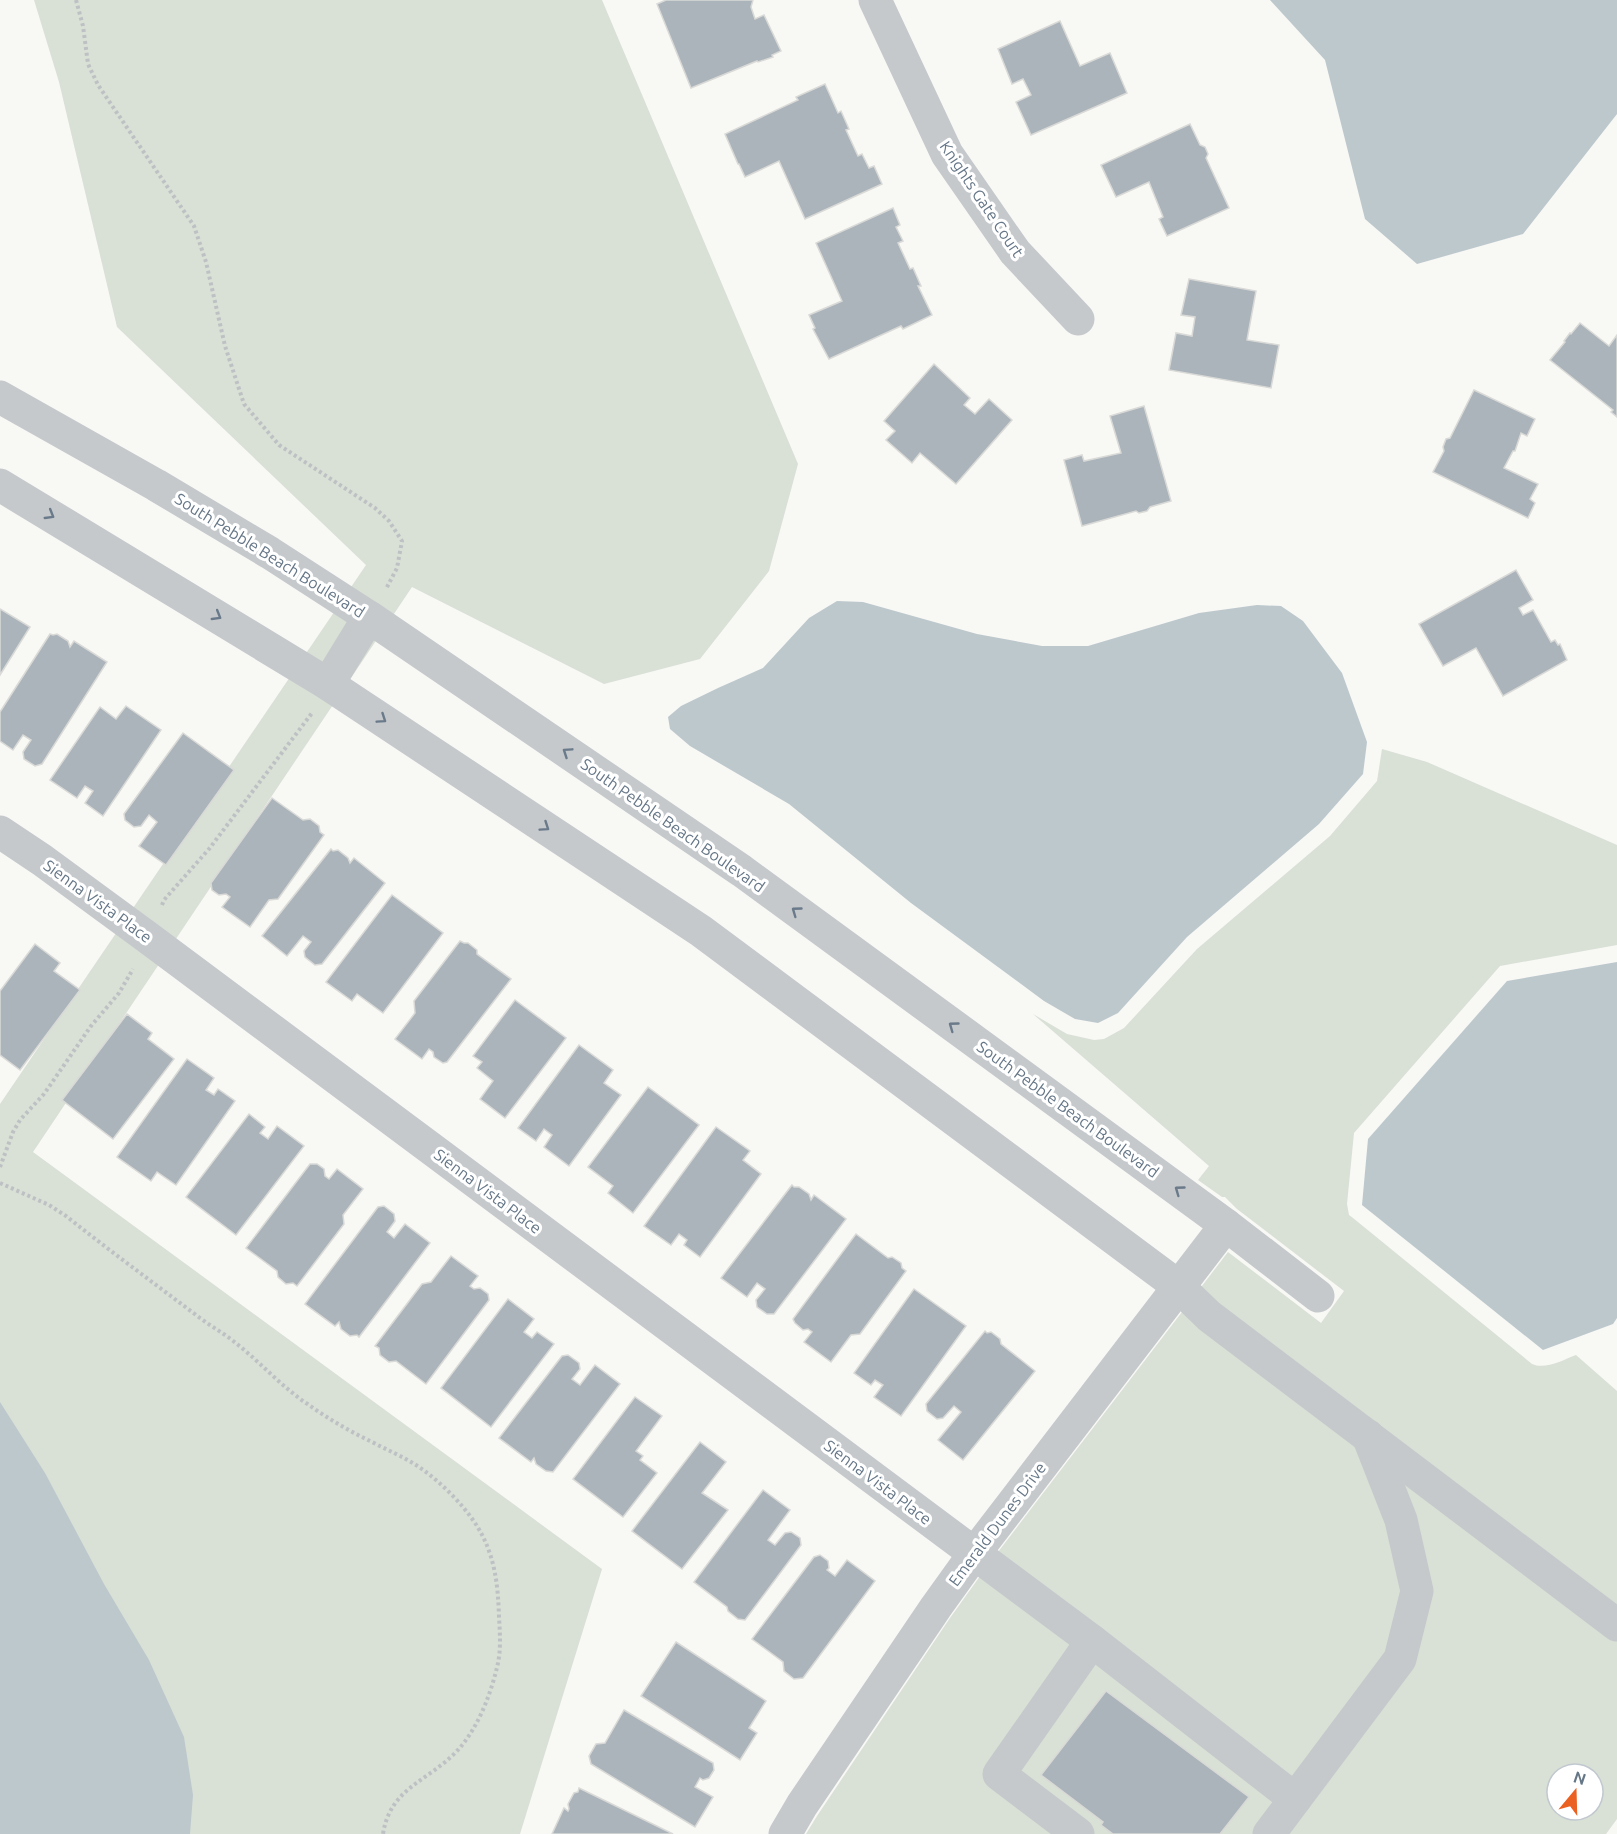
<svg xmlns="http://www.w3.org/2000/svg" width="1617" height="1834" viewBox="0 0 1617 1834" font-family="Ubuntu,sans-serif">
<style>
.green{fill:#d9e0d6;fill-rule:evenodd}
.water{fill:#bdc8cd}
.building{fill:#abb4ba;stroke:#d9dad7;stroke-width:1.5}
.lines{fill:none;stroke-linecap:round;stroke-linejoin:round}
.path{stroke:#bec1c3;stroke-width:4;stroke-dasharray:3 3;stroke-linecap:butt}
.minor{stroke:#c5c9cc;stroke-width:33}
.oneway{stroke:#6a7a8a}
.labels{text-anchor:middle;stroke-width:6;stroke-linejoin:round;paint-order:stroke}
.street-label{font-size:16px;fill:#657687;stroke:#fff}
</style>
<rect width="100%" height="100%" fill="#f8f8f5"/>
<g class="green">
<polygon points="34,0 602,0 798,464 769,571 700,659 604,684 412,587 33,1152 602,1569 520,1834 0,1834 0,1104 366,565 117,327 59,82"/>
<path d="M 1382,749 L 1427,762 L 1617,845 L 1617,945 L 1500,966 L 1354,1133 L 1347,1204 L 1349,1215 L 1353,1218 L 1532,1364 C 1545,1370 1563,1360 1576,1355 L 1617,1391 L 1617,1819 L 1606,1834 L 806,1834 L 817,1816 L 950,1618 L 988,1565 L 1228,1252 L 1321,1323 L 1344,1291 L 1237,1209 L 1225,1197 L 1222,1197 L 1198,1180 L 1209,1166 L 1033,1014 L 1067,1034 L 1094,1040 L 1104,1039 L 1124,1028 L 1197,949 L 1330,836 L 1377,781 ZM 1557,1774 L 1593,1774 L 1593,1810 L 1557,1810 Z"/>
</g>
<g class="water">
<polygon points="1270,0 1617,0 1617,114 1523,234 1417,264 1365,219 1325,60"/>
<polygon points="837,601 863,602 977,634 1042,646 1088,646 1199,613 1257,605 1281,606 1303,621 1342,673 1367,742 1363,774 1319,824 1187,937 1118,1013 1098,1023 1075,1019 1044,1001 911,903 789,804 690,746 670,729 668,717 681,706 718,688 763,668 809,618"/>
<polygon points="1617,962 1617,1318 1613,1324 1543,1350 1362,1205 1368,1139 1507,981"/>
<polygon points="0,1402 45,1473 104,1584 149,1660 184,1737 193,1795 190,1834 0,1834"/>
</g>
<g class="building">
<polygon points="666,0 753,0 751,7 755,19 764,15 781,51 772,55 773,57 758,62 757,61 691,88 657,4"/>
<polygon points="1060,21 1080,66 1110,53 1127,93 1031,135 1016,102 1031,95 1023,79 1012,84 998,49"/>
<polygon points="825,84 838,113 841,111 849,129 846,130 858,156 862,154 869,168 874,166 882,184 805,219 779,161 745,177 739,164 738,164 725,134 798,100 796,97"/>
<polygon points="1190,124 1200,145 1205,147 1208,154 1206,158 1229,208 1167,236 1159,219 1163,217 1149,182 1116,197 1101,165"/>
<polygon points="893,208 900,225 896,227 903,241 898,243 910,269 913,268 921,286 918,286 932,315 903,329 901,326 829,359 813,329 815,328 809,315 842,301 816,243"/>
<polygon points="1189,279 1256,291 1247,340 1279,345 1271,388 1169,370 1176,333 1192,336 1195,317 1181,315"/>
<polygon points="1580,323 1609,346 1617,335 1617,417 1611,412 1613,410 1550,360 1565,342 1564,341 1570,333 1571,334"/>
<polygon points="934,364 970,398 964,405 975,414 989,399 1012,420 956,484 920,453 912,463 886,440 895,431 884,421"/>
<polygon points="1474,390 1535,419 1527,436 1521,433 1515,451 1513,451 1504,468 1538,484 1530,499 1535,503 1528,518 1433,472 1444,451 1443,447 1446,439 1450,438"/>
<polygon points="1144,406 1171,501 1150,507 1147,511 1139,513 1136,511 1082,526 1064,460 1082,455 1084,461 1121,453 1110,416"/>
<polygon points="1516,570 1533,600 1519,608 1523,615 1533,610 1551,642 1555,640 1558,645 1560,644 1567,660 1503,696 1476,648 1443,666 1419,624"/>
<polygon points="0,609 30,627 0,675"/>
<polygon points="50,634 53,635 57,634 68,641 70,647 74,641 107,662 42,764 35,766 24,759 23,752 31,740 23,735 13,750 0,741 0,712"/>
<polygon points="126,706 161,730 103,816 85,803 93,791 85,786 77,798 50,780 100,707 116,719"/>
<polygon points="183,733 234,770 166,865 139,846 157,822 149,815 141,826 134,827 125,820 124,814"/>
<polygon points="272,798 303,820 310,819 319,826 320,832 324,835 278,899 269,900 250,927 222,907 230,897 226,894 219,895 212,890 211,883"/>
<polygon points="331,849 333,851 338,850 348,858 350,863 354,858 385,883 322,964 315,965 305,957 304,951 311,942 303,936 287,956 262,936"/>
<polygon points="392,895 443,933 383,1013 357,994 352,1001 326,982"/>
<polygon points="460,941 464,943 468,943 477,950 477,954 511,979 447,1062 443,1063 434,1057 433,1052 429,1049 422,1059 395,1039 415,1013 414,1001"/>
<polygon points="35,944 60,963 54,971 80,990 20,1070 0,1055 0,991"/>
<polygon points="515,1000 566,1038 505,1118 480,1099 493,1081 477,1068 482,1062 473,1056"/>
<polygon points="127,1014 152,1033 148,1039 174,1059 113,1139 62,1100"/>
<polygon points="579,1045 613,1070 604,1083 621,1095 569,1166 544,1147 552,1135 544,1129 536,1141 518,1128"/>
<polygon points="187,1059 214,1078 206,1090 214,1095 218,1089 235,1101 176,1185 157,1172 151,1181 117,1157"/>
<polygon points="648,1087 699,1125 633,1213 608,1193 613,1186 588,1167"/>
<polygon points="249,1114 265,1127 260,1133 268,1139 277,1126 304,1146 236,1235 186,1197"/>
<polygon points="716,1127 750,1151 743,1160 761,1174 700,1257 684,1245 687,1240 679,1234 671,1245 644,1226"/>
<polygon points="310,1164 317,1164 324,1169 325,1176 329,1179 337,1169 363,1189 343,1215 344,1224 297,1286 293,1283 286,1284 278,1277 277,1271 246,1248"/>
<polygon points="792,1185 794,1187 799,1187 809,1194 811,1200 814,1195 846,1219 774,1314 767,1314 757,1307 756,1300 765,1289 757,1283 747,1297 721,1278"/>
<polygon points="384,1206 394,1214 395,1221 387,1232 394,1238 405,1224 430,1243 359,1337 357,1335 350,1336 341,1329 339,1322 335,1326 305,1304 378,1207"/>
<polygon points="856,1234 888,1258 892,1257 901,1263 902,1268 906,1271 860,1334 851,1335 831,1362 804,1342 812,1332 808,1329 803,1330 795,1323 793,1319"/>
<polygon points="451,1256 478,1276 470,1286 474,1289 480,1288 488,1294 489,1300 426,1384 396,1361 389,1362 380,1355 379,1348 375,1346 422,1284 431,1282"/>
<polygon points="914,1289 966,1326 901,1416 874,1397 883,1385 875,1380 871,1385 854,1373"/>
<polygon points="508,1299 534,1319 524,1332 532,1338 537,1332 554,1344 491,1427 441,1388"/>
<polygon points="985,1331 987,1333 991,1332 1000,1339 1001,1344 1035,1371 963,1460 938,1440 961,1412 954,1406 943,1418 937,1419 927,1411 926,1404"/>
<polygon points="568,1355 579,1363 580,1369 572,1379 580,1385 595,1365 620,1384 553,1472 546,1471 536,1464 534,1458 531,1462 499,1438 562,1356"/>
<polygon points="635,1397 662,1416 636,1451 643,1456 640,1460 657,1473 623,1517 573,1479"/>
<polygon points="700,1442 726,1462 702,1493 728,1510 682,1569 632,1531"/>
<polygon points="763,1490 790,1510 768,1540 775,1545 785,1533 791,1532 800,1538 801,1545 745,1620 738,1619 728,1611 727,1607 694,1582"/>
<polygon points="820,1555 828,1561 829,1568 827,1570 835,1576 847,1560 875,1581 803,1678 794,1679 784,1671 783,1662 752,1639 814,1557"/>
<polygon points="676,1642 766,1701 749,1728 757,1733 740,1760 641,1696"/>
<polygon points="1106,1691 1249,1797 1220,1834 1113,1834 1101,1825 1103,1822 1041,1775"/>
<polygon points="624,1710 713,1763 714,1770 709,1778 703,1780 700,1778 695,1787 713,1797 695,1827 591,1764 589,1756 596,1744 605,1743"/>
<polygon points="579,1788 673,1834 552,1834 564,1808 568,1811 569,1809 568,1804 574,1793 578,1792"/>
</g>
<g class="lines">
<g class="path">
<polyline points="76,0 83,26 88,64 98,85 194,226 206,262 225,346 244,404 279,445 375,508 389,521 402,541 397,568 386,589"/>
<polyline points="162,905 164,900 209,849 312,713"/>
<polyline points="0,1167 13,1132 20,1120 44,1094 91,1026 119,993 133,969"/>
<path d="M 0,1183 L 49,1205 L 66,1216 C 110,1251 155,1284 200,1318 C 212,1327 225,1334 237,1344 C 261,1363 281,1386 306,1403 C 327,1418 349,1431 372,1442 C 387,1450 402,1456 416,1465 C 439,1480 463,1504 477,1526 C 495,1555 498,1585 499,1617 C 500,1633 501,1648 498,1663 C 491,1694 478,1729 456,1752 C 428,1781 390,1788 383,1834"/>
</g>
<g class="minor">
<polyline points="875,0 947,154 1015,252 1078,319"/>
<polyline points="0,397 156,485 270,553 369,617 742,871 1226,1225 1318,1296"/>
<polyline points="0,485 328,684 701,931 1178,1286 1209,1316 1617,1625"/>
<polyline points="328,684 369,617"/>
<polyline points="0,832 42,860 147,937 1092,1641 1295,1799"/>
<polyline points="785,1834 802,1805 936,1607 974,1554 1226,1225"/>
<polyline points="1078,1834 999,1774 1092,1641"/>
<polyline points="1269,1834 1400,1659 1417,1591 1401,1520 1368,1436"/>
</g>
</g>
<defs><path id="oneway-chevron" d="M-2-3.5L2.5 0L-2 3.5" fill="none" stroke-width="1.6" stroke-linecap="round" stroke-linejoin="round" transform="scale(1.5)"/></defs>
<g class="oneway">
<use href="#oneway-chevron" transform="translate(50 515) rotate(31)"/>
<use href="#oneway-chevron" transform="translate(217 616) rotate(31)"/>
<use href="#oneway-chevron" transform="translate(382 719) rotate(34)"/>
<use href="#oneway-chevron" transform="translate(567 752) rotate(-146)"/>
<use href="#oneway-chevron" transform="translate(545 827) rotate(34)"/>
<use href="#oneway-chevron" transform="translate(796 911) rotate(-144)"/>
<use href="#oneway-chevron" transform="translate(953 1026) rotate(-144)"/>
<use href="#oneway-chevron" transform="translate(1179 1190) rotate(-144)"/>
</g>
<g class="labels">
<g class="street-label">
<text transform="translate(982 199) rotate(56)" y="6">Knights Gate Court</text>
<text transform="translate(270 555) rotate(32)" y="6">South Pebble Beach Boulevard</text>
<text transform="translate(673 825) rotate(35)" y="6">South Pebble Beach Boulevard</text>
<text transform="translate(98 901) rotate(36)" y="6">Sienna Vista Place</text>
<text transform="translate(1068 1109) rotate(36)" y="6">South Pebble Beach Boulevard</text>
<text transform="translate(488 1191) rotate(37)" y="6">Sienna Vista Place</text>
<text transform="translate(878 1482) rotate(37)" y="6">Sienna Vista Place</text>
<text transform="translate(997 1524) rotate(-53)" y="6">Emerald Dunes Drive</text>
</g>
</g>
<g transform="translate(1575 1792) rotate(19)"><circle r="28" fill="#ffffff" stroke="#c1c8cf" stroke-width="1.5"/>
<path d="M0-4.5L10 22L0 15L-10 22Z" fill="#eb6122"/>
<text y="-9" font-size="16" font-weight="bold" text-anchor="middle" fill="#657687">N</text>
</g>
</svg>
